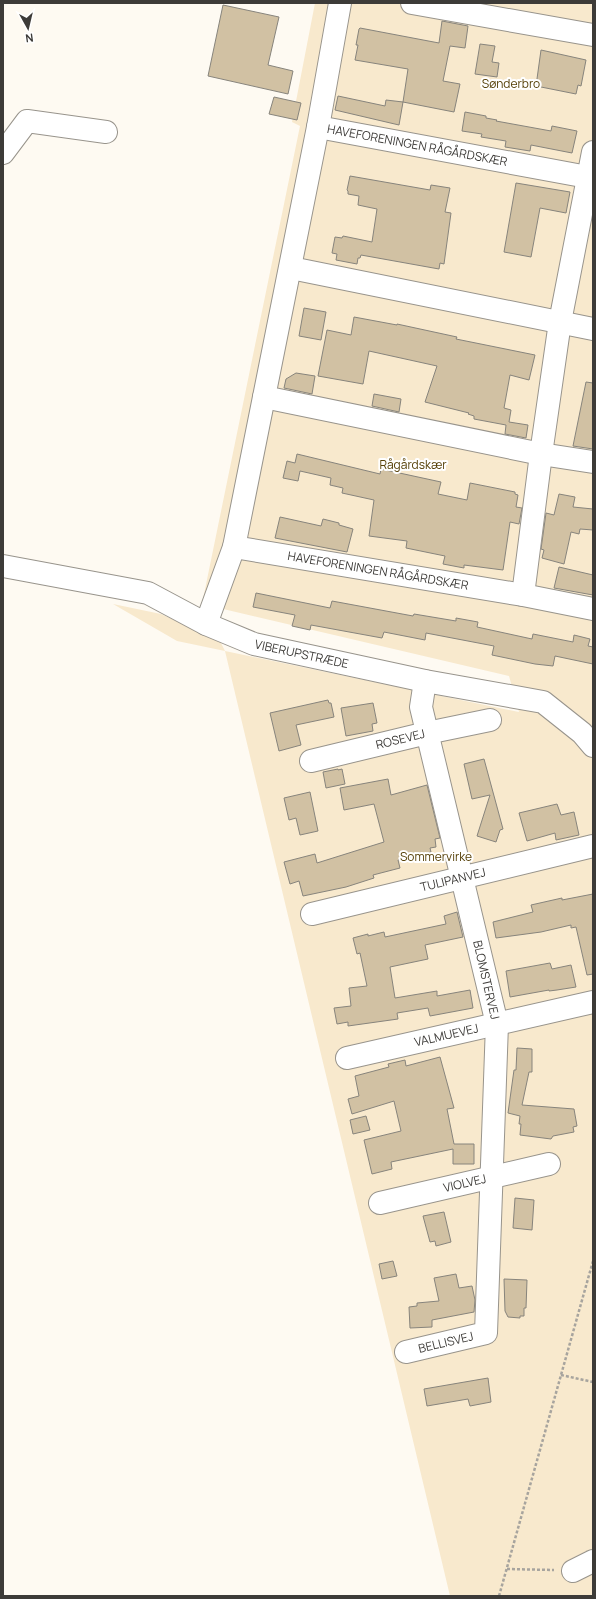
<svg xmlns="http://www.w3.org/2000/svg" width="596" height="1599" viewBox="0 0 596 1599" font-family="Manrope,sans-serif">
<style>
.green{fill:#f8e9cd}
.building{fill:#d1c1a3;stroke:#87847c}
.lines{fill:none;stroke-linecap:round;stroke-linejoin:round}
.minor-casing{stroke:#98948c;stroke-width:24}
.path{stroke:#a7a49e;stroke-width:2.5;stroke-dasharray:3 2;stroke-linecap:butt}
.minor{stroke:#fff;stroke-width:22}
.labels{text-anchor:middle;stroke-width:4;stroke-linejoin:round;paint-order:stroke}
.park-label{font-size:12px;fill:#553f06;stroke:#fff}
.street-label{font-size:12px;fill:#3d3b38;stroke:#fff}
</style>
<rect width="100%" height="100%" fill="#fefaf2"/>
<polygon class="green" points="315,3 593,3 593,1596 450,1596 225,651 177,641 113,604 161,614 220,641 225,651 519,712 509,676 202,604 300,126 292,122"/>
<g class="building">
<polygon points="223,5 279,17 268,65 293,71 288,94 208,76"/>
<polygon points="442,21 468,26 465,48 450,46 443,81 460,84 454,112 403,102 399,125 335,110 338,96 385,106 386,100 403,102 408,69 355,60 358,45 356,45 359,29 360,28 439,43"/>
<polygon points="480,44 495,46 492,62 499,63 497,77 475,74"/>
<polygon points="541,50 586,60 581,86 578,85 576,94 536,86"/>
<polygon points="274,97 301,103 297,120 269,114"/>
<polygon points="465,112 486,116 486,118 497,120 496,121 551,131 552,126 577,131 572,153 531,145 530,151 505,147 506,141 481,137 482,134 462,131"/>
<polygon points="350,176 430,190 431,185 450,188 445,212 451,213 444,264 440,263 439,269 361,255 360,258 358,258 357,264 336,260 337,254 332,253 335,237 342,238 343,236 372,242 377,209 358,205 359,196 348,194 348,191 347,190"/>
<polygon points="516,183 570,192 566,213 540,208 531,257 504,252"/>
<polygon points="304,308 326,312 321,340 299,336"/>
<polygon points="354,317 397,325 397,324 457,337 456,339 535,355 529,380 510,375 504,408 511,410 509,422 528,425 526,438 505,434 506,425 474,419 474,416 468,414 469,413 425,402 437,366 369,351 363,384 318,376 327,330 351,335"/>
<polygon points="296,373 315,376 312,394 284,388 286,379"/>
<polygon points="586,382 593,383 593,449 573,446"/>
<polygon points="374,394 401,399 399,412 372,406"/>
<polygon points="297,454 380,474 381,469 441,482 438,494 467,500 470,483 515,492 515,494 518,495 516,507 522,508 519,524 510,522 503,570 464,565 464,568 443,564 445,556 406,548 407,541 369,536 374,500 342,493 343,488 330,485 331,478 300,471 298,481 283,478 287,461 295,463"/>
<polygon points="559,494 575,497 573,507 593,509 593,530 580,529 579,534 571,532 564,564 542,558 544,550 541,549 546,513 554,515"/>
<polygon points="280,517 321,526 323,519 339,523 339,525 353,529 347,552 275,538"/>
<polygon points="559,567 593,575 593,595 554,588"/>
<polygon points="256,593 330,608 332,601 413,616 414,614 456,621 456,618 478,622 477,627 532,639 533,634 573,642 574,635 590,639 588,646 593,647 593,664 555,656 553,666 535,664 492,655 494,646 426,633 425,640 384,632 382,638 311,625 310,630 292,626 295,615 253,607"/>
<polygon points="328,700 329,703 331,703 334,717 296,725 301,745 279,751 270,713"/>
<polygon points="373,703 377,723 372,724 373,731 346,736 341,708"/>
<polygon points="484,759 503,829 500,830 496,842 477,836 490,795 472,799 464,764"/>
<polygon points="338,769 338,770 342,769 345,784 326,788 323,772"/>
<polygon points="388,779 391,795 427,785 440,838 435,839 436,847 430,848 431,852 398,860 400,868 373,875 374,878 346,887 303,896 299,881 290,884 284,862 315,854 317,863 384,842 374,804 344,810 340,788"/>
<polygon points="310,792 318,831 300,835 296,818 289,820 284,798"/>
<polygon points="557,804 561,815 574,812 579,835 556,840 555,833 527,841 519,813"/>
<polygon points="593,894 593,974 587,975 576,927 571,928 571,925 541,932 496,938 493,922 533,912 531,905 562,898 562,900"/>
<polygon points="457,912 463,937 425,945 428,959 390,967 395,998 437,991 437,996 470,990 473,1008 430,1016 428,1008 397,1013 398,1019 348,1026 348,1022 337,1024 334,1008 351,1006 349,988 367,986 360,953 357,954 353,938 368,934 368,936 384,932 385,937 446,924 444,916"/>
<polygon points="550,963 552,969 571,965 576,987 557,990 549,991 549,990 510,997 506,971"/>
<polygon points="517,1048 532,1049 532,1072 529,1072 522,1105 574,1109 577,1126 573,1127 574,1132 553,1136 551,1139 520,1135 521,1124 519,1124 520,1116 508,1113 514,1070 516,1070"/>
<polygon points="440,1057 454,1108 447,1109 454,1144 474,1144 474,1164 453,1164 453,1149 391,1162 392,1169 372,1174 364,1140 401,1131 394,1101 352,1114 348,1099 359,1096 355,1076 389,1067 388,1064 405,1060 406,1066"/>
<polygon points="366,1116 370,1130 353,1134 350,1120"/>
<polygon points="515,1198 534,1200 532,1230 513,1228"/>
<polygon points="444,1212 451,1242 436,1246 435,1241 430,1242 423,1216"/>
<polygon points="393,1261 397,1276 382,1279 379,1264"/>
<polygon points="456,1274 459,1288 472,1286 475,1300 474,1312 432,1320 432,1327 410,1328 409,1307 417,1306 417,1303 439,1301 434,1278"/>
<polygon points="504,1279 527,1280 526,1308 524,1308 524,1316 520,1316 520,1318 508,1317 505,1311"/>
<polygon points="488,1378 491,1402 470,1406 468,1399 427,1406 424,1389"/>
</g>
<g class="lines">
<defs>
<g id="minor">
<polyline points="412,3 593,35"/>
<path id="s1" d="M 318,127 L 593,178"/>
<polyline points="3,153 27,121 106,132"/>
<polyline points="291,268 593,329"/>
<polyline points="264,397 541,454 593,462"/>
<path id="s2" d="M 234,547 L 523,595 L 541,454 L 560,322 L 593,152"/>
<path id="s3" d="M 3,566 L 148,593 L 206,624 L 254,644 L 425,681 L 543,702 L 582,733 L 593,746"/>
<polyline points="523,595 593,609"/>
<polyline points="206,624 234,547 318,127 340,3"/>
<path id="s4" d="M 311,761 L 427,733 L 490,720"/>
<path id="s5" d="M 312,914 L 593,846"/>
<path id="s6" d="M 347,1058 L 593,1002"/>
<path id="s7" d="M 380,1203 L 549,1164"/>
<path id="s8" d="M 406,1352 L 486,1333 L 497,1024 L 421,707 L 425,681"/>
<polyline points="573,1571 593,1561"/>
</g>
</defs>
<use href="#minor" class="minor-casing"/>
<g class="path">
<polyline points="561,1375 593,1382"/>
<polyline points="507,1569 554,1570"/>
<polyline points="499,1596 593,1261"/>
</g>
<use href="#minor" class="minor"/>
</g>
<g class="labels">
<g class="park-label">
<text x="511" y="88">Sønderbro</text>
<text x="413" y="469">Rågårdskær</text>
<text x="436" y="861">Sommervirke</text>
</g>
<g class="street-label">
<text dy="4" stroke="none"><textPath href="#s1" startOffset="101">HAVEFORENINGEN RÅGÅRDSKÆR</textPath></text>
<text dy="4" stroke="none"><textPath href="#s2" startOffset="146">HAVEFORENINGEN RÅGÅRDSKÆR</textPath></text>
<text dy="4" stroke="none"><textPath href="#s3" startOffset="314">VIBERUPSTRÆDE</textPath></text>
<text dy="4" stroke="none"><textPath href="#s4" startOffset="92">ROSEVEJ</textPath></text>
<text dy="4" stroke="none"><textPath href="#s5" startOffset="145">TULIPANVEJ</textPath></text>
<text transform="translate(486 980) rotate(77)" y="4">BLOMSTERVEJ</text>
<text dy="4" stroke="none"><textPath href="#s6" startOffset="102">VALMUEVEJ</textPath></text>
<text dy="4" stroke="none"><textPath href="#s7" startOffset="87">VIOLVEJ</textPath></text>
<text dy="4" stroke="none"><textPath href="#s8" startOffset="41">BELLISVEJ</textPath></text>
</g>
</g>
<rect width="596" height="1599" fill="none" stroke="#3d3b38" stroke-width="8"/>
<g transform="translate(28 28) rotate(172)" stroke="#ffffff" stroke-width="3" paint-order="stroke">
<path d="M0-3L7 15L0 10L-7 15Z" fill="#3d3b38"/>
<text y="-6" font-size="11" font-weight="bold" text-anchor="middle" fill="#3d3b38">N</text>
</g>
</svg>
